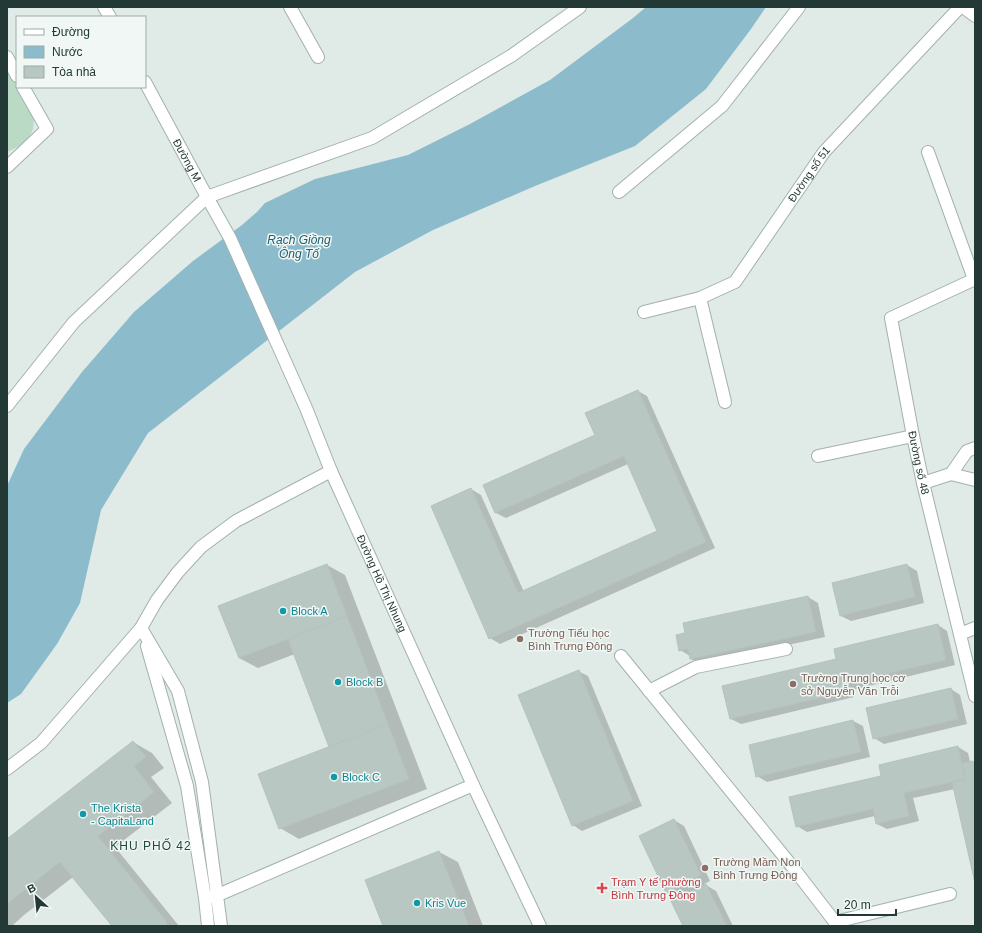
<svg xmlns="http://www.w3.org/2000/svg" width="982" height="933" viewBox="0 0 982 933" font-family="Arial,sans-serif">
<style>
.green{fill:#badac6}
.water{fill:#8cbccc}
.shadow{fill:#0003}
.building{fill:#b9c7c3;stroke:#b3c3be}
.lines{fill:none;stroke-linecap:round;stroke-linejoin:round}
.minor-casing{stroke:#a3b1ae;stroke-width:14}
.minor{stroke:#fff;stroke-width:12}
.culture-dot{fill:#0f9aa8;stroke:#f0f7f4;stroke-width:1.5}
.education-dot{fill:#8d6e63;stroke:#f0f7f4;stroke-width:1.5}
.health-dot{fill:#e0444e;stroke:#f0f7f4;stroke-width:1.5}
.labels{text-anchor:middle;stroke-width:3;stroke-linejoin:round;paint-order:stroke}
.street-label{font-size:11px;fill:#223935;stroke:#f0f7f4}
.culture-label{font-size:11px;fill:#0d838f;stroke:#f0f7f4;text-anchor:start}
.education-label{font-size:11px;fill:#785e54;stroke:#f0f7f4;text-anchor:start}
.health-label{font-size:11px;fill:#be3a42;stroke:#f0f7f4;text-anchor:start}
.water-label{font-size:12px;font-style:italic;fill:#215c71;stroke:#f0f7f4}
.neighbourhood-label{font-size:12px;letter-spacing:1px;fill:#204a43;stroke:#f0f7f4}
</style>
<rect width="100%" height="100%" fill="#e0eae7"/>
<polygon class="green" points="7,67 34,118 33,129 29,138 22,145 7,152"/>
<polygon class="water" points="646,7 766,7 751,29 706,89 635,146 535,186 433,230 355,272 148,433 101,510 80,603 57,644 21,694 7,703 7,486 24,449 82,372 134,312 193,261 242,225 257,212 265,203 315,179 408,155 470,124 550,80 633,18"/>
<g class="shadow">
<polygon points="638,391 647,396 715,548 500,644 490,638 471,489 481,495 524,592 658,532 628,464 506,518 496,513 484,486 596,436"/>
<polygon points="327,565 345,575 427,789 299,839 280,828 331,747 295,654 258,668 239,658"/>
<polygon points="907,565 917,571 924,603 851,621 841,616"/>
<polygon points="808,597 818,603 825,637 700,664 691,659 690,656 680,650"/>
<polygon points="938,625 947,631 955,665 852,690 854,697 741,724 731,719 723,687 837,660"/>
<polygon points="578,671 588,676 642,806 582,831 573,825"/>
<polygon points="951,689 960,695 967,724 884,744 874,738"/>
<polygon points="853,721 863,726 870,757 767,782 757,776 750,746"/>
<polygon points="133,742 152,753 164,768 151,777 172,803 115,847 179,926 113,926 73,877 24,915 12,926 7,926 7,840"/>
<polygon points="958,747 968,753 970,762 973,762 975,763 975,879 955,789 913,798 919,821 887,829 877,824 875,816 807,832 797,826 883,777"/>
<polygon points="674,820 684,826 710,881 704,884 716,891 733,926 684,926 678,899 667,892"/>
<polygon points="439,852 458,862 483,926 384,926"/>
</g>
<g class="building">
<polygon points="638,390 706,542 489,639 431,506 471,488 518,593 657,531 624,456 495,513 483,485 595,435 585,413"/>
<polygon points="327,564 347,616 239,658 218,606"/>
<polygon points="907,564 915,597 840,616 832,583"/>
<polygon points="808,596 816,632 690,659 688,649 679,651 676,635 685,633 683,623"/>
<polygon points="347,616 388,724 329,747 288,639"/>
<polygon points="938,624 946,660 843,684 845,692 730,719 722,686 836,659 834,649"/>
<polygon points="579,670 633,801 572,826 518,695"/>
<polygon points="951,688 958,719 873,739 866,708"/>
<polygon points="853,720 861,752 756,777 749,745"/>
<polygon points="388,724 409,779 279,829 258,774"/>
<polygon points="133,741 146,757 134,766 154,792 98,836 166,921 167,926 112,926 60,862 7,904 7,839"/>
<polygon points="958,746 965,779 904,793 909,816 876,824 873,809 796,827 789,797 881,776 879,765"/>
<polygon points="973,761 975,770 975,883 952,782 965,779 962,763"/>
<polygon points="674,819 701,875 666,893 639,836"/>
<polygon points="439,851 469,926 383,926 365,880"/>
<polygon points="706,884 727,926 683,926 671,901"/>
</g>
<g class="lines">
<defs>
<g id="minor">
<polyline points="104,7 110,17"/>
<polyline points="290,7 318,57"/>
<polyline points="963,7 975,16"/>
<polyline points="7,57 17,76"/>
<path id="s1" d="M 145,82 L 207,197 L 230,238 L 306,408 L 331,471 L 473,785 L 540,926"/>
<polyline points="928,152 974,279"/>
<polyline points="7,167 47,129 23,87"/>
<polyline points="619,192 722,106 799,7"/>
<path id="s2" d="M 975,279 L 891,318 L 913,436 L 923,483 L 975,696"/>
<polyline points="700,298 725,402"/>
<path id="s3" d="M 644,312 L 700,298 L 735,282 L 824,152 L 960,7"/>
<polyline points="7,406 74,322 207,197 372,138 511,56 580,7"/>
<polyline points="818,456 913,436"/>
<polyline points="951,474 967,451 975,448"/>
<polyline points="951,474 975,480"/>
<polyline points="923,483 951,474"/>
<polyline points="141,628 178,691 202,782 221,926"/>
<polyline points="960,634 975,628"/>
<polyline points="147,646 187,786 205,898 208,926"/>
<polyline points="621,656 791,865 838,926"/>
<polyline points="649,691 696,667 786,649"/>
<polyline points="7,769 41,743 141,628 157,600 178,572 201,547 236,521 331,471"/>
<polyline points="210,897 218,895 473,785"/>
<polyline points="835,922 950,894"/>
</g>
</defs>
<use href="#minor" class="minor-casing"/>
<use href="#minor" class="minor"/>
</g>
<g class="culture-dot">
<circle cx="283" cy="611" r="4"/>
<circle cx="338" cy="682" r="4"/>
<circle cx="334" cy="777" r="4"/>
<circle cx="83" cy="814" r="4"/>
<circle cx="417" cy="903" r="4"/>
</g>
<g class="education-dot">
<circle cx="520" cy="639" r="4"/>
<circle cx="793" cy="684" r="4"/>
<circle cx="705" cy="868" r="4"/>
</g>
<path class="health-dot" d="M600 882h4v4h4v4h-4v4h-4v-4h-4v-4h4z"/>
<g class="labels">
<g class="street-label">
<text dy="4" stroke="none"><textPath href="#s1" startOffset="89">Đường M</textPath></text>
<text dy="4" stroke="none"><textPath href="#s3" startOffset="227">Đường số 51</textPath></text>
<text dy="4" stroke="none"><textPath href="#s2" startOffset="240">Đường số 48</textPath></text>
<text dy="4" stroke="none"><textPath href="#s1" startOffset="555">Đường Hồ Thị Nhung</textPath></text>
</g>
<g class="culture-label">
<text x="291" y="615">Block A</text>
<text x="346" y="686">Block B</text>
<text x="342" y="781">Block C</text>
<text x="91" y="812">The Krista<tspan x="91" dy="13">- CapitaLand</tspan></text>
<text x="425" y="907">Kris Vue</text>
</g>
<g class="education-label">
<text x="528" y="637">Trường Tiểu học<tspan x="528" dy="13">Bình Trưng Đông</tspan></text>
<text x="801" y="682">Trường Trung học cơ<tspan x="801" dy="13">sở Nguyễn Văn Trỗi</tspan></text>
<text x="713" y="866">Trường Mầm Non<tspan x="713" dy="13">Bình Trưng Đông</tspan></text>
</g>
<g class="health-label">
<text x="611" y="886">Trạm Y tế phường<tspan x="611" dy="13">Bình Trưng Đông</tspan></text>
</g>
<g class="water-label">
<text x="299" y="244">Rạch Giồng<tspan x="299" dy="14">Ông Tố</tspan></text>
</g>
<g class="neighbourhood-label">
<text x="151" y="850">KHU PHỐ 42</text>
</g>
</g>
<rect width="982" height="933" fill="none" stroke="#223935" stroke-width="16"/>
<rect x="16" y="16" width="130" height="72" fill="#f0f7f4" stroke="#9eaba8"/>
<rect x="24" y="29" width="20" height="6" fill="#ffffff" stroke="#9eaba8"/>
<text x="52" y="36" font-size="12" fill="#223935">Đường</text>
<rect x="24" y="46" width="20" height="12" fill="#8cbccc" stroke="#9eaba8"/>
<text x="52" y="56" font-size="12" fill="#223935">Nước</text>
<rect x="24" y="66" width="20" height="12" fill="#b9c7c3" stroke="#9eaba8"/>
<text x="52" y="76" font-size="12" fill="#223935">Tòa nhà</text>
<g transform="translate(36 897) rotate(333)" stroke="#f0f7f4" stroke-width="3" paint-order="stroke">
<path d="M0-3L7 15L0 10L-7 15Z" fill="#223935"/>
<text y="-6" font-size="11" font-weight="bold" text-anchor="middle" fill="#223935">B</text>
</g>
<path d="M838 909v6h58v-6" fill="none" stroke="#223935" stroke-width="2"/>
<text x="844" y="909" font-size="12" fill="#223935" stroke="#f0f7f4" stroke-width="3" paint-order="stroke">20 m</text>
</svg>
